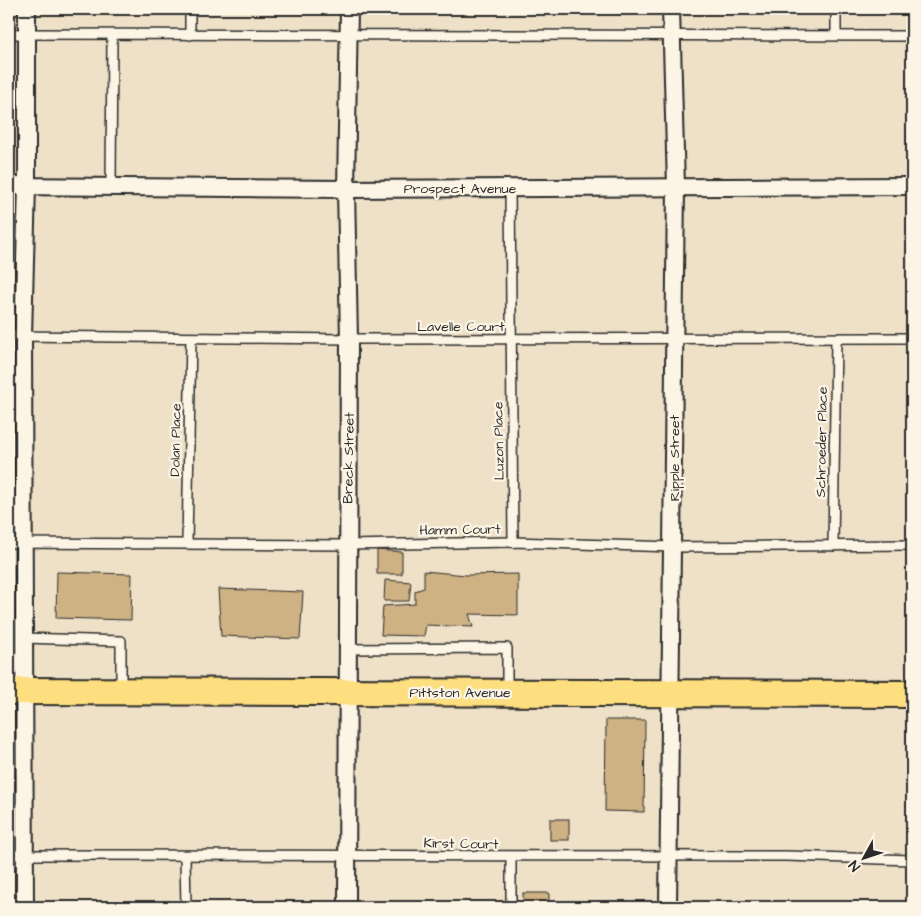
<svg xmlns="http://www.w3.org/2000/svg" width="921" height="916" viewBox="0 0 921 916" font-family="'Architects Daughter',sans-serif">
<style>
.building{fill:#cfb284;stroke:#2b2b2b}
.lines{fill:none;stroke-linecap:round;stroke-linejoin:round}
.service-casing{stroke:#2b2b2b;stroke-width:12}
.minor-casing{stroke:#2b2b2b;stroke-width:20}
.primary-casing{stroke:#2b2b2b;stroke-width:30}
.service{stroke:#fcf5e5;stroke-width:9}
.minor{stroke:#fcf5e5;stroke-width:16}
.primary{stroke:#fedf80;stroke-width:26}
.labels{text-anchor:middle;stroke-width:4.5;stroke-linejoin:round;paint-order:stroke}
.street-label{font-size:14px;fill:#2b2b2b;stroke:#fcf5e5}
</style>
<rect width="100%" height="100%" fill="#eee1c8"/>
<filter id="ink" filterUnits="userSpaceOnUse"><feTurbulence type="fractalNoise" baseFrequency=".02" numOctaves="2"/><feDisplacementMap in="SourceGraphic" scale="10" xChannelSelector="R" yChannelSelector="G"/><feConvolveMatrix kernelMatrix="1 2 1 2 8 2 1 2 1" color-interpolation-filters="sRGB"/></filter>
<g filter="url(#ink)">
<g class="building">
<polygon points="377,550 402,552 402,574 377,574"/>
<polygon points="424,571 466,575 518,574 518,615 469,614 473,627 426,625 424,636 381,635 383,606 415,604 415,591 424,588"/>
<polygon points="57,572 132,574 131,620 56,618"/>
<polygon points="385,580 411,582 409,601 384,601"/>
<polygon points="218,589 303,592 300,639 221,636"/>
<polygon points="606,720 645,720 644,812 605,811"/>
<rect x="550" y="819" width="19" height="21"/>
<rect x="523" y="893" width="26" height="14"/>
</g>
<g class="lines">
<defs>
<g id="service">
<polyline points="190,9 190,35"/>
<polyline points="836,9 836,35"/>
<polyline points="9,34 912,36"/>
<polyline points="111,185 112,35"/>
<polyline points="510,188 513,542"/>
<polyline points="9,336 349,339 912,338"/>
<polyline points="9,543 347,545 513,542 674,547 912,545"/>
<polyline points="187,543 191,339"/>
<polyline points="833,546 836,339"/>
<polyline points="23,638 121,641 121,689"/>
<polyline points="347,649 507,648 507,690"/>
<polyline points="9,855 786,856 912,860"/>
<polyline points="185,856 186,907"/>
<polyline points="511,857 511,907"/>
</g>
<g id="minor">
<polyline points="9,186 346,189 912,186"/>
<polyline points="25,907 23,336 27,186 27,9"/>
<polyline points="347,907 349,339 346,189 349,9"/>
<polyline points="668,907 676,187 671,9"/>
</g>
<polyline id="primary" points="9,691 912,694"/>
</defs>
<use href="#service" class="service-casing"/>
<use href="#minor" class="minor-casing"/>
<use href="#primary" class="primary-casing"/>
<use href="#service" class="service"/>
<use href="#minor" class="minor"/>
<use href="#primary" class="primary"/>
</g>
</g>
<g class="labels">
<g class="street-label">
<text x="460" y="193">Prospect Avenue</text>
<text x="461" y="331">Lavelle Court</text>
<text transform="translate(175 440) rotate(-89)" y="5">Dolan Place</text>
<text transform="translate(498 441) rotate(-91)" y="5">Luzon Place</text>
<text transform="translate(821 442) rotate(-89)" y="5">Schroeder Place</text>
<text transform="translate(348 458) rotate(-89)" y="5">Breck Street</text>
<text transform="translate(674 458) rotate(-90)" y="5">Ripple Street</text>
<text transform="translate(460 529) rotate(-1)" y="5">Hamm Court</text>
<text x="460" y="697">Pittston Avenue</text>
<text transform="translate(461 843) rotate(1)" y="5">Kirst Court</text>
</g>
</g>
<rect width="921" height="916" fill="none" stroke="#fcf5e5" stroke-width="30"/>
<rect x="15" y="15" width="891" height="886" fill="none" stroke="#2b2b2b" stroke-width="2" filter="url(#ink)"/>
<g transform="translate(864 858) rotate(230)" stroke="#fcf5e5" stroke-width="4" paint-order="stroke">
<path d="M0-4L9 19L0 12L-9 19Z" fill="#2b2b2b"/>
<text y="-8" font-size="14" font-weight="bold" text-anchor="middle" fill="#2b2b2b">N</text>
</g>
</svg>
